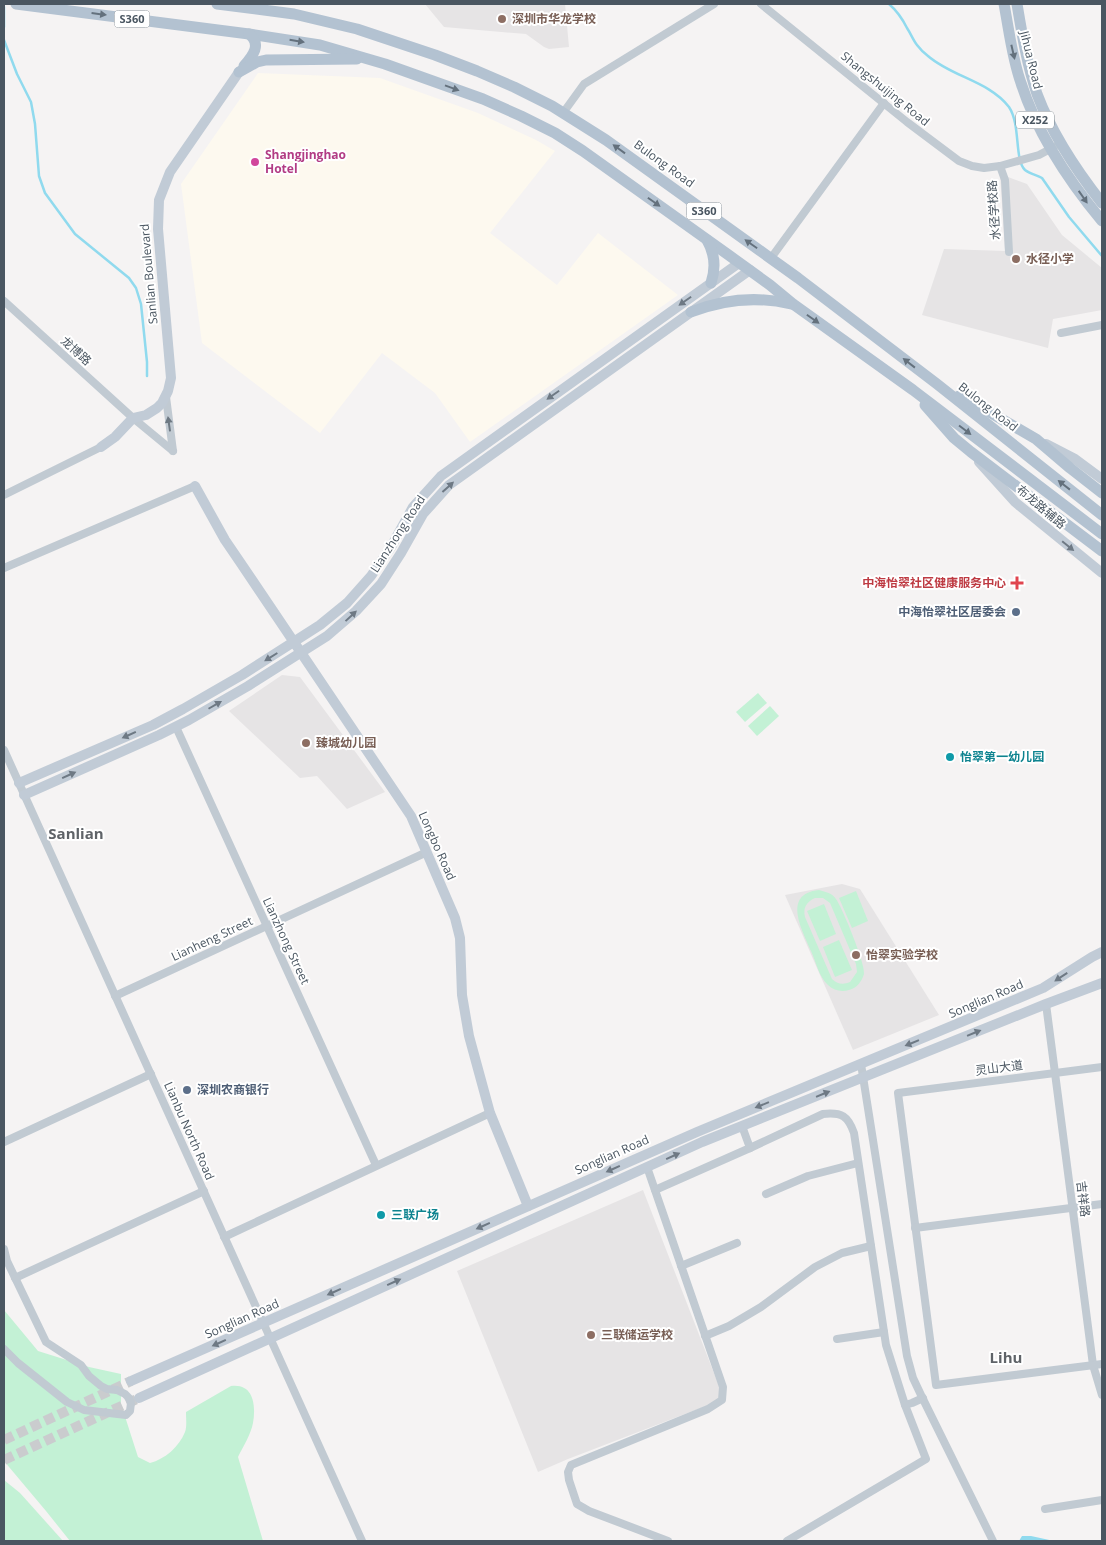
<svg xmlns="http://www.w3.org/2000/svg" width="1106" height="1545" viewBox="0 0 1106 1545" font-family="'Open Sans','Noto Sans SC',sans-serif">
<style>
.commercial{fill:#fdf9ef}
.education{fill:#e6e4e5}
.green{fill:#c3f1d5;fill-rule:evenodd}
.water{fill:#90daee}
.lines{fill:none;stroke-linecap:round;stroke-linejoin:round}
.stream{stroke:#90daee;stroke-width:2.5}
.secondary-tunnel{stroke:#caccce;stroke-width:10;stroke-dasharray:10 5;stroke-linecap:butt}
.street{stroke:#c1cad2;stroke-width:8}
.secondary{stroke:#c1cbd6;stroke-width:10}
.primary{stroke:#b3c2d1;stroke-width:11}
.oneway{fill:#64717d}
.oneway2{fill:#6e7984}
.oneway3{fill:#6e7983}
.education-dot{fill:#8d6e63;stroke:#fff;stroke-width:2}
.hotel-dot{fill:#d1479c;stroke:#fff;stroke-width:2}
.health-dot{fill:#e0444e;stroke:#fff;stroke-width:2}
.service-dot{fill:#5c6f8a;stroke:#fff;stroke-width:2}
.culture-dot{fill:#0f9aa8;stroke:#fff;stroke-width:2}
.labels{text-anchor:middle;stroke-width:4;stroke-linejoin:round;paint-order:stroke}
.shield{fill:#fff;stroke:#808990;stroke-width:1}
.shield-label{font-size:11px;font-weight:bold;fill:#4a5661}
.education-label{font-size:12px;font-weight:bold;fill:#785e54;stroke:#fff;text-anchor:start}
.street-label{font-size:12px;fill:#4a5661;stroke:#fff}
.hotel-label{font-size:12px;font-weight:bold;fill:#b23c85;stroke:#fff;text-anchor:start}
.health-label{font-size:12px;font-weight:bold;fill:#be3a42;stroke:#fff;text-anchor:end}
.service-label{font-size:12px;font-weight:bold;fill:#4e5e75;stroke:#fff;text-anchor:end}
.culture-label{font-size:12px;font-weight:bold;fill:#0d838f;stroke:#fff;text-anchor:start}
.quarter-label{font-size:15px;font-weight:bold;fill:#5f6368;stroke:#fff}
</style>
<rect width="100%" height="100%" fill="#f5f3f3"/>
<polygon class="commercial" points="258,73 380,78 478,113 536,140 555,151 490,233 557,285 598,233 678,295 470,442 435,393 382,353 320,433 202,343 181,184"/>
<g class="education">
<polygon points="425,4 565,4 569,47 549,49 544,47 526,34 444,27"/>
<polygon points="1000,174 1027,184 1062,235 1102,268 1102,310 1053,319 1048,348 922,315 944,249 1005,251"/>
<polygon points="282,675 300,677 385,792 347,809 317,776 300,778 229,711"/>
<polygon points="842,884 860,889 939,1015 853,1050 785,895"/>
<polygon points="643,1190 724,1399 568,1459 538,1472 457,1271"/>
</g>
<g class="green">
<polygon points="758,693 767,703 745,722 736,712"/>
<polygon points="770,706 779,716 757,736 748,726"/>
<path d="M 819,890 C 826,892 832,893 836,899 C 842,907 866,965 864,974 C 862,981 857,988 849,990 C 842,992 834,991 828,985 C 819,977 816,962 811,951 C 803,931 781,894 819,890 ZM 815,898 L 823,898 L 830,903 L 856,964 L 857,972 L 850,982 C 843,985 837,984 832,979 L 805,917 C 803,908 806,902 815,898 Z"/>
<polygon points="856,891 868,921 852,928 839,898"/>
<polygon points="824,904 836,934 820,941 807,911"/>
<polygon points="839,940 852,970 835,977 823,947"/>
<path d="M 4,1310 L 38,1351 L 89,1367 L 121,1374 L 121,1404 L 138,1457 L 150,1463 C 165,1459 179,1447 185,1432 C 187,1427 186,1418 186,1412 L 231,1386 C 254,1383 256,1406 253,1423 C 251,1434 243,1447 238,1457 L 263,1541 L 70,1541 L 46,1511 L 4,1461 Z"/>
<polygon points="4,1480 20,1493 63,1541 4,1541"/>
</g>
<polygon class="water" points="1022,1536 1031,1536 1054,1541 1019,1541"/>
<g class="lines">
<g class="stream">
<path d="M 889,4 C 896,10 903,20 907,28 C 911,34 913,40 917,45 C 920,49 924,53 928,56 C 952,77 989,81 1009,107 C 1021,125 1014,159 1025,170 C 1030,174 1037,175 1042,178 L 1069,217 L 1102,256"/>
<polyline points="4,27 4,7"/>
<polyline points="4,40 17,74 31,102 35,124 39,176 45,193 75,234 129,278 136,288 141,304 147,362 147,376"/>
</g>
<g class="secondary-tunnel">
<polyline points="4,1440 131,1381"/>
<polyline points="4,1460 139,1398"/>
</g>
<g class="street">
<polyline points="761,4 907,122 959,161 972,166 984,168 1000,166 1039,155 1054,147"/>
<polyline points="563,113 584,84 714,4"/>
<polyline points="1000,166 1005,180 1009,252"/>
<polyline points="771,258 884,103"/>
<polyline points="4,301 133,418 173,451"/>
<polyline points="1061,333 1102,325"/>
<polyline points="166,397 173,451"/>
<polyline points="4,495 101,447"/>
<polyline points="4,568 195,486"/>
<polyline points="176,727 376,1165"/>
<polyline points="4,750 362,1541"/>
<polyline points="115,996 427,852"/>
<polyline points="1046,1004 1093,1365 1102,1395"/>
<polyline points="861,1064 907,1356 913,1378 921,1395 993,1541"/>
<polyline points="1102,1067 898,1093 936,1385 1102,1364"/>
<polyline points="4,1142 151,1074"/>
<path d="M 750,1148 L 823,1114 C 842,1112 848,1116 854,1133 L 886,1345 L 905,1405 L 912,1403 L 923,1398"/>
<polyline points="647,1167 723,1387 722,1400 708,1409 571,1465 568,1472 569,1480 577,1504 589,1511 668,1541"/>
<polyline points="655,1190 750,1148 742,1126"/>
<polyline points="766,1194 808,1176 858,1163"/>
<polyline points="915,1228 1102,1204"/>
<polyline points="224,1237 490,1113"/>
<polyline points="4,1249 7,1261 46,1342 81,1365 89,1376 101,1386 107,1389 117,1390 125,1394 129,1398 131,1403 130,1411 126,1415 84,1410 67,1402 18,1363 4,1349"/>
<polyline points="681,1266 737,1243"/>
<polyline points="15,1278 204,1191"/>
<polyline points="705,1336 729,1326 761,1307 815,1267 842,1253 871,1246"/>
<polyline points="837,1339 884,1332"/>
<polyline points="1045,1509 1102,1500"/>
<polyline points="787,1541 926,1459 905,1405"/>
</g>
<g class="secondary">
<polyline points="1046,444 1075,459 1102,479"/>
<polyline points="101,447 115,437 133,418 146,415 157,408 162,403 168,391 171,378 158,229 159,200 170,172 239,72"/>
<polyline points="979,462 1015,502 1102,573"/>
<polyline points="195,486 225,540 240,562 411,816 455,918 460,938 462,995 469,1036 490,1113 528,1206"/>
<polyline points="19,783 153,725 183,709 242,675 320,625 347,603 371,576 391,547 413,507 441,476 739,263"/>
<polyline points="24,795 159,735 189,720 248,686 327,636 356,611 381,584 401,553 423,514 449,485 750,270"/>
<polyline points="131,1381 697,1132 1043,988 1092,957 1102,952"/>
<polyline points="139,1398 702,1142 1046,1004 1102,983"/>
</g>
<g class="primary">
<polyline points="16,4 249,34 320,45 385,64 483,99 521,116 555,133 583,151 730,256 770,285 793,304 913,390 1102,534"/>
<polyline points="217,4 294,14 357,29 435,55 477,71 514,87 552,106 606,140 798,278 937,384 1102,515"/>
<path d="M 1004,4 C 1009,30 1012,58 1021,83 C 1037,133 1068,180 1102,221"/>
<path d="M 1017,4 C 1022,34 1027,65 1037,94 C 1052,134 1076,170 1102,203"/>
<path d="M 244,66 C 253,56 262,44 249,34"/>
<polyline points="239,72 257,62 266,60 357,59"/>
<path d="M 707,240 C 715,254 716,268 711,283"/>
<path d="M 691,312 C 724,299 757,296 791,304"/>
<polyline points="959,396 984,409 1036,439 1070,468 1102,493"/>
<polyline points="925,405 954,438 971,452 1102,551"/>
</g>
</g>
<defs><path id="oneway-solid" d="M-6-.8H1V-3.2L6.5 0L1 3.2V.8H-6Z" transform="scale(1.25)"/></defs>
<g class="oneway">
<use href="#oneway-solid" transform="translate(99 14) rotate(7)"/>
<use href="#oneway-solid" transform="translate(297 41) rotate(9)"/>
<use href="#oneway-solid" transform="translate(1013 52) rotate(77)"/>
<use href="#oneway-solid" transform="translate(452 88) rotate(20)"/>
<use href="#oneway-solid" transform="translate(619 149) rotate(-144)"/>
<use href="#oneway-solid" transform="translate(1083 197) rotate(55)"/>
<use href="#oneway-solid" transform="translate(654 202) rotate(35)"/>
<use href="#oneway-solid" transform="translate(751 244) rotate(-145)"/>
<use href="#oneway-solid" transform="translate(813 319) rotate(35)"/>
<use href="#oneway-solid" transform="translate(909 363) rotate(-142)"/>
<use href="#oneway-solid" transform="translate(965 430) rotate(37)"/>
<use href="#oneway-solid" transform="translate(1064 485) rotate(-142)"/>
</g>
<g class="oneway2">
<use href="#oneway-solid" transform="translate(685 301) rotate(145)"/>
<use href="#oneway-solid" transform="translate(553 395) rotate(145)"/>
<use href="#oneway-solid" transform="translate(448 487) rotate(-42)"/>
<use href="#oneway-solid" transform="translate(1068 546) rotate(39)"/>
<use href="#oneway-solid" transform="translate(351 616) rotate(-43)"/>
<use href="#oneway-solid" transform="translate(271 657) rotate(148)"/>
<use href="#oneway-solid" transform="translate(215 705) rotate(-30)"/>
<use href="#oneway-solid" transform="translate(129 735) rotate(156)"/>
<use href="#oneway-solid" transform="translate(69 775) rotate(-24)"/>
<use href="#oneway-solid" transform="translate(1061 977) rotate(147)"/>
<use href="#oneway-solid" transform="translate(974 1033) rotate(-22)"/>
<use href="#oneway-solid" transform="translate(912 1043) rotate(158)"/>
<use href="#oneway-solid" transform="translate(823 1094) rotate(-22)"/>
<use href="#oneway-solid" transform="translate(762 1105) rotate(158)"/>
<use href="#oneway-solid" transform="translate(673 1156) rotate(-24)"/>
<use href="#oneway-solid" transform="translate(613 1169) rotate(156)"/>
<use href="#oneway-solid" transform="translate(483 1226) rotate(156)"/>
<use href="#oneway-solid" transform="translate(394 1282) rotate(-24)"/>
<use href="#oneway-solid" transform="translate(334 1292) rotate(156)"/>
<use href="#oneway-solid" transform="translate(219 1343) rotate(156)"/>
</g>
<use class="oneway3" href="#oneway-solid" transform="translate(169 424) rotate(-98)"/>
<g class="education-dot">
<circle cx="502" cy="19" r="5"/>
<circle cx="1016" cy="259" r="5"/>
<circle cx="306" cy="743" r="5"/>
<circle cx="856" cy="955" r="5"/>
<circle cx="591" cy="1335" r="5"/>
</g>
<circle class="hotel-dot" cx="255" cy="162" r="5"/>
<path class="health-dot" d="M1014.5 575.5h5v5h5v5h-5v5h-5v-5h-5v-5h5z"/>
<g class="service-dot">
<circle cx="1016" cy="612" r="5"/>
<circle cx="187" cy="1090" r="5"/>
</g>
<g class="culture-dot">
<circle cx="950" cy="757" r="5"/>
<circle cx="381" cy="1215" r="5"/>
</g>
<g class="labels">
<g class="shield">
<rect x="114.5" y="10.5" width="35" height="17" rx="4"/>
<rect x="1016" y="111.5" width="38" height="17" rx="4"/>
<rect x="686.5" y="202.5" width="35" height="17" rx="4"/>
</g>
<g class="shield-label">
<text x="132" y="23">S360</text>
<text x="1035" y="124">X252</text>
<text x="704" y="215">S360</text>
</g>
<g class="education-label">
<text x="512" y="23">深圳市华龙学校</text>
<text x="1026" y="263">水径小学</text>
<text x="316" y="747">臻城幼儿园</text>
<text x="866" y="959">怡翠实验学校</text>
<text x="601" y="1339">三联储运学校</text>
</g>
<g class="street-label">
<text transform="translate(1031 60) rotate(76)" y="4">Jihua Road</text>
<text transform="translate(885 89) rotate(39)" y="4">Shangshuijing Road</text>
<text transform="translate(664 164) rotate(36)" y="4">Bulong Road</text>
<text transform="translate(994 210) rotate(-94)" y="4">水径学校路</text>
<text transform="translate(149 274) rotate(-95)" y="4">Sanlian Boulevard</text>
<text transform="translate(76 351) rotate(42)" y="4">龙博路</text>
<text transform="translate(988 407) rotate(38)" y="4">Bulong Road</text>
<text transform="translate(1041 507) rotate(40)" y="4">布龙路辅路</text>
<text transform="translate(398 534) rotate(-57)" y="4">Lianzhong Road</text>
<text transform="translate(437 846) rotate(66)" y="4">Longbo Road</text>
<text transform="translate(212 939) rotate(-25)" y="4">Lianheng Street</text>
<text transform="translate(286 941) rotate(65)" y="4">Lianzhong Street</text>
<text transform="translate(986 999) rotate(-23)" y="4">Songlian Road</text>
<text transform="translate(999 1068) rotate(-7)" y="4">灵山大道</text>
<text transform="translate(189 1131) rotate(66)" y="4">Lianbu North Road</text>
<text transform="translate(612 1155) rotate(-24)" y="4">Songlian Road</text>
<text transform="translate(1083 1199) rotate(83)" y="4">吉祥路</text>
<text transform="translate(242 1319) rotate(-24)" y="4">Songlian Road</text>
</g>
<g class="hotel-label">
<text x="265" y="159">Shangjinghao<tspan x="265" dy="14">Hotel</tspan></text>
</g>
<g class="health-label">
<text x="1006" y="587">中海怡翠社区健康服务中心</text>
</g>
<g class="service-label">
<text x="1006" y="616">中海怡翠社区居委会</text>
<text x="197" y="1094" text-anchor="start">深圳农商银行</text>
</g>
<g class="culture-label">
<text x="960" y="761">怡翠第一幼儿园</text>
<text x="391" y="1219">三联广场</text>
</g>
<g class="quarter-label">
<text x="76" y="839">Sanlian</text>
<text x="1006" y="1363">Lihu</text>
</g>
</g>
<rect width="1106" height="1545" fill="none" stroke="#4a5661" stroke-width="10"/>
</svg>
